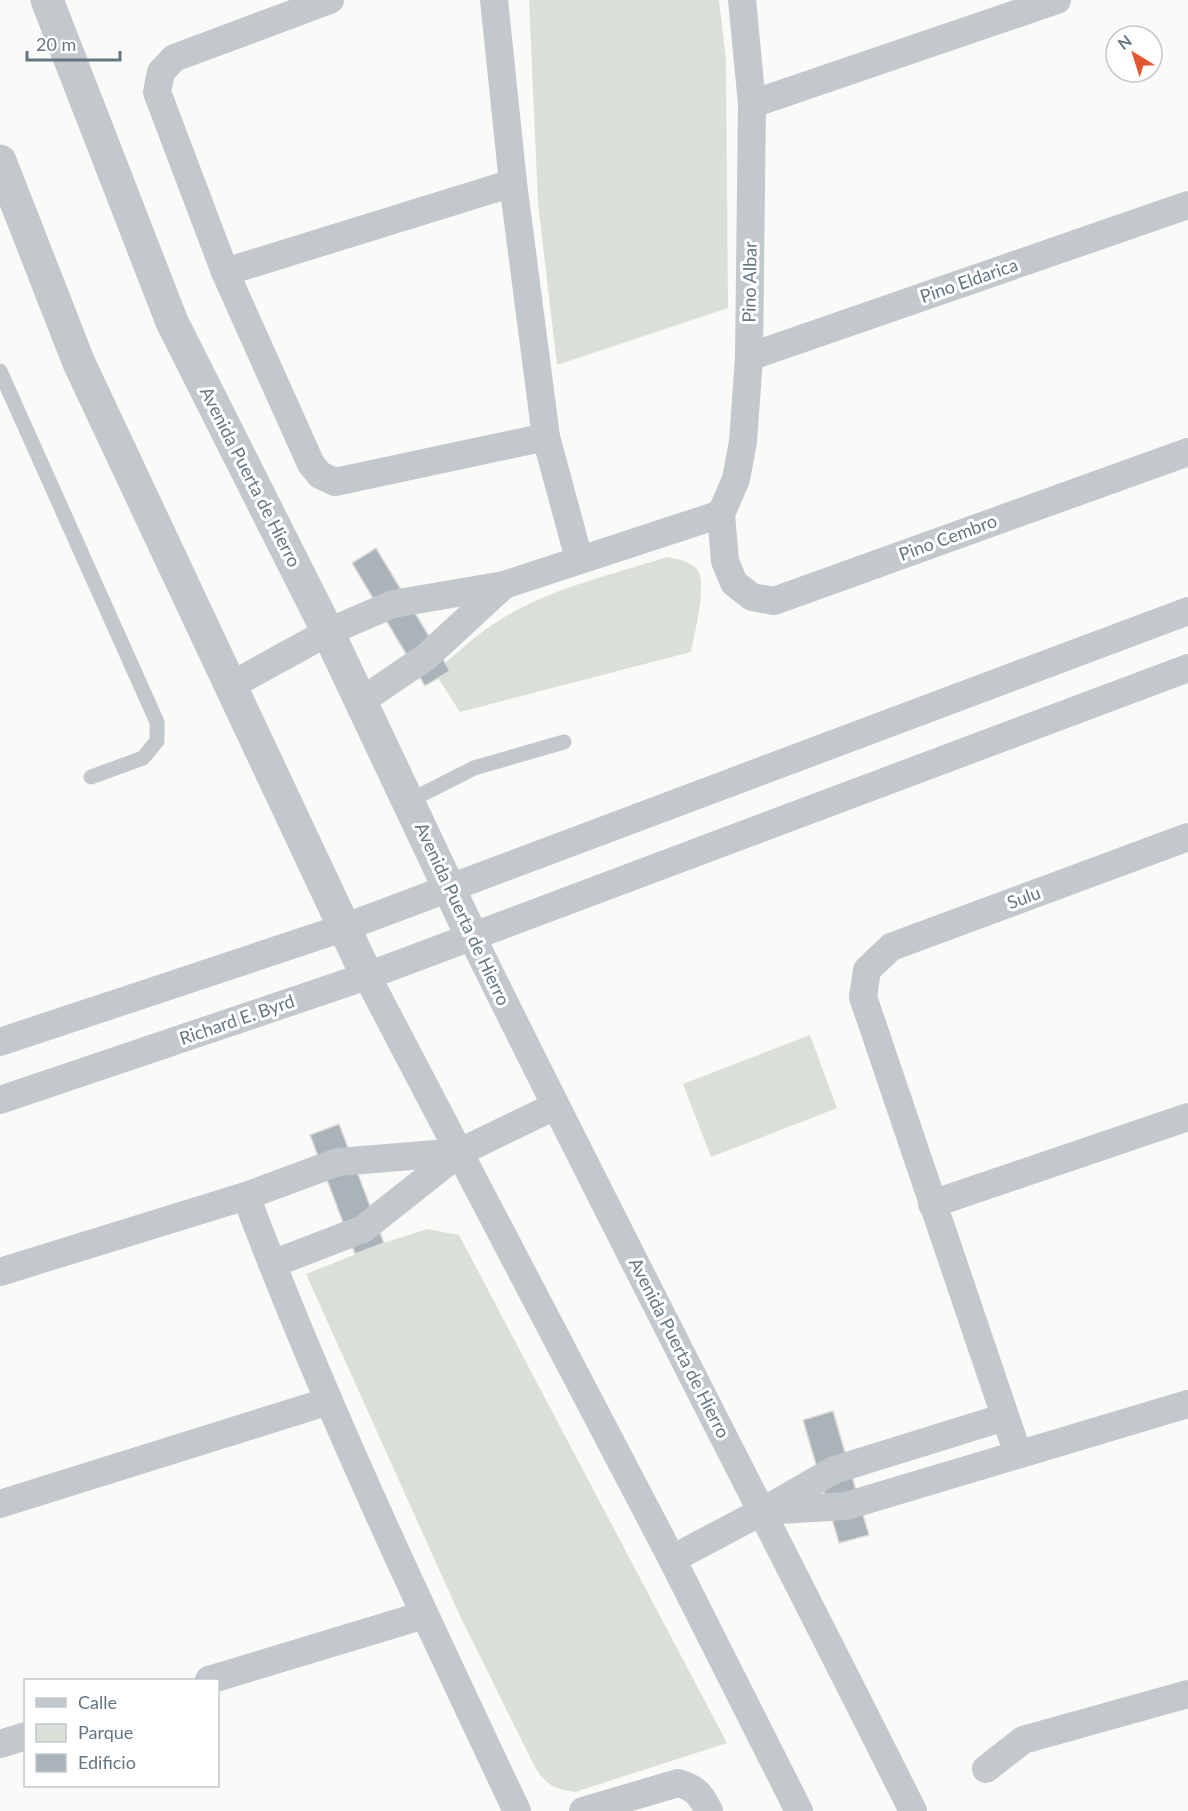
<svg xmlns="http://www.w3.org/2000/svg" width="1188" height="1811" viewBox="0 0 1188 1811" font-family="Lato,sans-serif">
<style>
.green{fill:#dadfd7}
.building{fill:#aab3b9;stroke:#dcdcda;stroke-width:1.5}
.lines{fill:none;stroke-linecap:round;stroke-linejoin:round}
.service{stroke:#c3c8cc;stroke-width:15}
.minor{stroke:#c3c8cc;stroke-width:28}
.tertiary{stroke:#c3c8cc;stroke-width:33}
.labels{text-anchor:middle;stroke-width:6;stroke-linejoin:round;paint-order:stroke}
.street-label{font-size:18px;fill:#657683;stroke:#fff}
</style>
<rect width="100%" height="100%" fill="#fafaf8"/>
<g class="green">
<polygon points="529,0 719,0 726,60 728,308 557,365 538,203"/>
<path d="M 667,557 C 678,559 689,561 697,569 C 708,582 694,635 691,652 L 460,712 L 438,678 L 450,671 L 445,663 C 461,650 475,636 492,625 C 543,590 608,576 667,557 Z"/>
<polygon points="810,1035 837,1108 711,1157 683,1084"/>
<path d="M 427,1229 L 459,1235 L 727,1743 L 575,1792 C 554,1789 548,1786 536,1769 L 460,1616 L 306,1274 L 384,1243 Z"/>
</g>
<g class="building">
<polygon points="376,548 450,671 425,686 352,563"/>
<polygon points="339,1124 384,1243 355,1254 310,1135"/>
<polygon points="833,1411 869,1535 839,1543 803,1420"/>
</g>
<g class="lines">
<g class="service">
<polyline points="0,371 157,722 157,741 143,758 91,777"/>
<polyline points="409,801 474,768 564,742"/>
</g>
<g class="minor">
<polyline points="330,0 174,58 161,72 157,92 225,272 311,464 320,475 335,482 546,437"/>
<polyline points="494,0 513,183 546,437 579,559"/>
<polyline points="742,0 752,104 749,357 743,442 736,479 721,514 725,561 734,583 752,597 774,601 1188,452"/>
<polyline points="752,104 1057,0"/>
<polyline points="225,272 513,183"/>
<polyline points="749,357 1188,205"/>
<polyline points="230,686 328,632 393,604 504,585 721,514"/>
<polyline points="361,701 426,657 504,585"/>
<path d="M 472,937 C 616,1230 767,1519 913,1811"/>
<polyline points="367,976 672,1559 799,1811"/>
<polyline points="0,1042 343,928 1188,611"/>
<polyline points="0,1100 367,976 1188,668"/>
<path d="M 246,1196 C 325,1406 421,1608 517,1811"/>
<polyline points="932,1204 1188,1117"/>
<polyline points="272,1264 363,1229 460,1152 555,1106"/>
<polyline points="0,1272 246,1196 338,1162 460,1152"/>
<polyline points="1018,1454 863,997 867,970 891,947 1188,837"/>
<polyline points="0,1504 329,1401"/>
<polyline points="763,1511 846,1506 1188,1404"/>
<polyline points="672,1559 763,1511 834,1470 1005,1417"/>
<polyline points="209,1680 424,1615"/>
<polyline points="0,1744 26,1736"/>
<polyline points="986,1769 1023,1740 1188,1694"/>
<path d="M 583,1811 L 678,1783 C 696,1788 701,1795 709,1811"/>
</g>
<g class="tertiary">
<polyline points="47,0 172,322 328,632 472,937"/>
<polyline points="0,161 79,363 367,976"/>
</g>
</g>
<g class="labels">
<g class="street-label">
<text transform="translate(969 281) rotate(-19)" y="6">Pino Eldarica</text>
<text transform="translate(750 282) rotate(-89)" y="6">Pino Albar</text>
<text transform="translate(250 477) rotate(63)" y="6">Avenida Puerta de Hierro</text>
<text transform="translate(948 538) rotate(-20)" y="6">Pino Cembro</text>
<text transform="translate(1024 898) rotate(-20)" y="6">Sulu</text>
<text transform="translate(462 914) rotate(65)" y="6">Avenida Puerta de Hierro</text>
<text transform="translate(237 1020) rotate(-19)" y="6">Richard E. Byrd</text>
<text transform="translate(679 1348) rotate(63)" y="6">Avenida Puerta de Hierro</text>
</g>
</g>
<rect x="24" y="1679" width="195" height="108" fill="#ffffff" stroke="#c1c8cd" stroke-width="1.5"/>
<rect x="36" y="1698" width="30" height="9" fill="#c3c8cc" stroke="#c1c8cd" stroke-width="1.5"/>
<text x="78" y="1709" font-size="18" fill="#657683">Calle</text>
<rect x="36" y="1724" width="30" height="18" fill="#dadfd7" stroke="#c1c8cd" stroke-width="1.5"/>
<text x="78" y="1739" font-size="18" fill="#657683">Parque</text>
<rect x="36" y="1754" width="30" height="18" fill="#aab3b9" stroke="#c1c8cd" stroke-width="1.5"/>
<text x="78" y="1769" font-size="18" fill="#657683">Edificio</text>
<g transform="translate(1134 54) rotate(322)"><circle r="28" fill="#ffffff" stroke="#c1c8cd" stroke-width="1.5"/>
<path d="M0-4.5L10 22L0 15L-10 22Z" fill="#e4572e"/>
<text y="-9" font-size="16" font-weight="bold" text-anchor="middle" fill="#657683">N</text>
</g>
<path d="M27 51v9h93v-9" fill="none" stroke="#657683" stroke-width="3"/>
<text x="36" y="51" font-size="18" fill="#657683" stroke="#ffffff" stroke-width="4.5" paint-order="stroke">20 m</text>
</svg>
